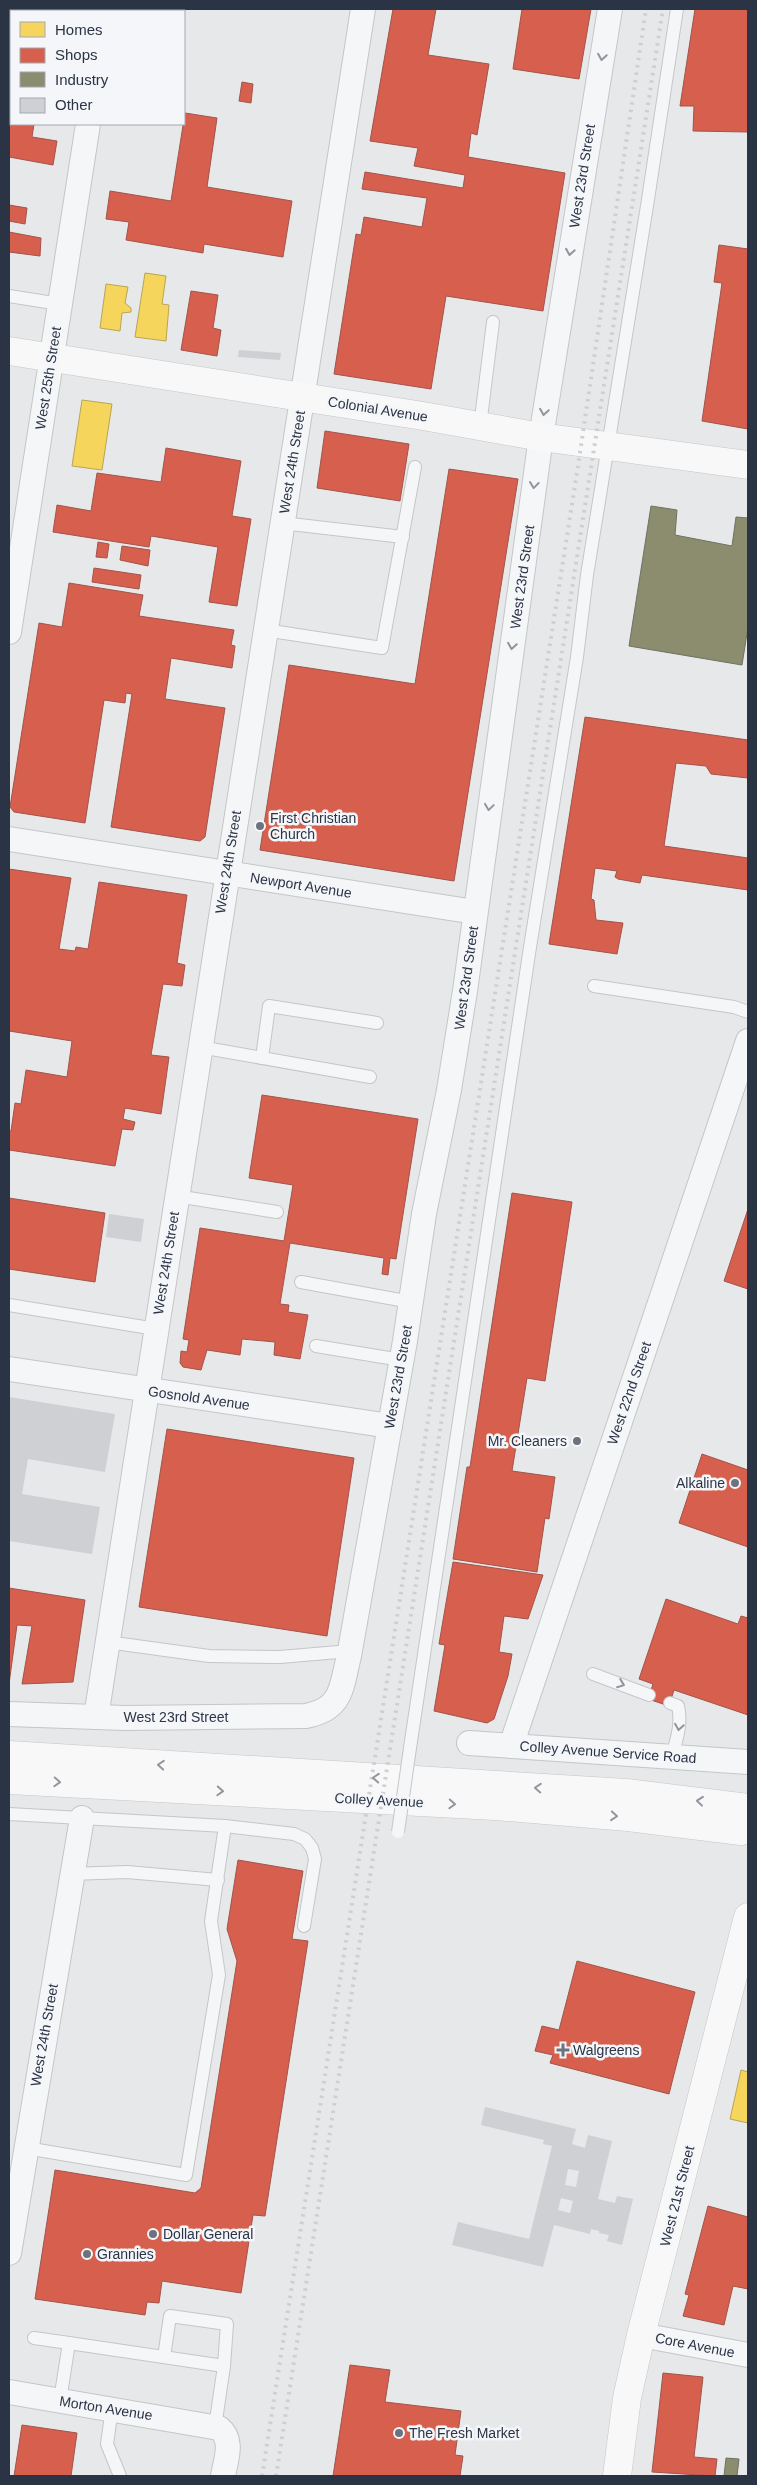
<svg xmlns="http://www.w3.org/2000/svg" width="757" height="2485" viewBox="0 0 757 2485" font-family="Helvetica,sans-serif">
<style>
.homes{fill:#f6d55c;stroke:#b9a555}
.shops{fill:#d6604d;stroke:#a3534b}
.industry{fill:#8c8c6e;stroke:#6f7262}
.building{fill:#ced0d3;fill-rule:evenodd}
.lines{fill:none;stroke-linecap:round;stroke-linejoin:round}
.lane-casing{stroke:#c4c6c8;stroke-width:14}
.street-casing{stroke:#c4c6c8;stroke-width:26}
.secondary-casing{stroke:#c4c6c8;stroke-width:29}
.lane{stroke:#f5f6f7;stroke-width:12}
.street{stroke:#f5f6f7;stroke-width:24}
.secondary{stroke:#f8f8f8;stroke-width:28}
.rail{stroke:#cecfd2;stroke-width:4;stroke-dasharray:2.5 5;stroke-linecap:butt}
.lane-bridge-casing{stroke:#c4c6c8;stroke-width:14;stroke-linecap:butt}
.lane-bridge{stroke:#f5f6f7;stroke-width:12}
.oneway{stroke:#90959e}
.oneway2{stroke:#92969e}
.poi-dot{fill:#6c737f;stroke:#f4f6f9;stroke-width:2}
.labels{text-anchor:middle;stroke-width:5;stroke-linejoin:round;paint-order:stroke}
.street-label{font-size:14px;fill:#2b3445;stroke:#f4f6f9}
.poi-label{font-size:14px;fill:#2b3445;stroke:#f4f6f9;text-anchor:start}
</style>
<rect width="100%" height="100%" fill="#e6e8ea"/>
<g class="homes">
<polygon points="145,273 166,276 162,304 169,305 166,341 135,337"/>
<polygon points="106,284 128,287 125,303 131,308 131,312 122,313 120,331 100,328"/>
<polygon points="82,400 112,404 102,470 72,466"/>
<polygon points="741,2070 748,2072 748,2123 730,2119"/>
</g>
<g class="shops">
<polygon points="9,9 60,9 60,11 11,11 11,124 34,124 32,137 57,141 53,165 9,157"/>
<polygon points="393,9 436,9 428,55 489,64 477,135 471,133 468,157 565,173 543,311 446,296 431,389 334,374 356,234 361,235 364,217 422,227 427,198 362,189 365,172 463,188 465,175 414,166 418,148 370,141"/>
<polygon points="522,9 591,9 579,79 513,69"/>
<polygon points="695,9 748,9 748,132 693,131 694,106 680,106"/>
<polygon points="242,82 253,84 251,103 239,101"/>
<polygon points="185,113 217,118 207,187 292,201 283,257 204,244 203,253 126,240 129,222 106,219 110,191 171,201"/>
<polygon points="9,205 27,208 25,224 9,221"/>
<polygon points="9,232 41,238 40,256 9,252"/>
<polygon points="719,245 748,249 748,429 702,421 722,283 714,282"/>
<polygon points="191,291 218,295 213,328 221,330 217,356 181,350"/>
<polygon points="325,431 409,444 400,501 317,488"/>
<polygon points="166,448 241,461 232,516 251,519 237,606 209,602 218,547 151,536 149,547 53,532 57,505 91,511 97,473 161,482"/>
<polygon points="449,469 518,479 454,881 260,850 289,665 415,684"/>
<polygon points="98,542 109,544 107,558 96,557"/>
<polygon points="122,546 150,550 148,566 120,560"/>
<polygon points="94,568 141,575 139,589 92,582"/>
<polygon points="69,583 143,595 139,616 234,630 231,645 235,646 232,668 171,658 165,699 225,708 205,837 200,841 111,827 132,694 126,693 125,703 104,700 85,823 14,812 10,807 39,623 62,627"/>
<polygon points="585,717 748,740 748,778 711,774 706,766 676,763 664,846 748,858 748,890 642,875 640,883 618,879 615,877 617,871 595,868 591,899 594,900 596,920 623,923 617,954 549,944"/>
<polygon points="9,869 71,878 59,949 75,951 76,947 88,949 99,882 187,895 177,963 185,965 182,986 163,984 151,1055 169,1057 161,1114 125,1108 123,1119 135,1122 133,1130 122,1129 115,1166 9,1150 9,1131 11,1131 15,1103 21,1104 26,1070 67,1077 72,1041 9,1031"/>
<polygon points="262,1095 418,1119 396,1259 390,1258 388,1275 382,1274 384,1258 290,1243 280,1304 289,1305 288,1312 308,1315 300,1359 274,1355 275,1342 242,1339 240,1355 207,1350 201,1370 183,1367 180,1363 181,1351 187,1352 189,1340 183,1339 200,1228 284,1241 293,1185 249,1178"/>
<polygon points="512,1193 572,1202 545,1381 527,1378 512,1471 555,1477 549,1519 545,1518 537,1572 453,1559 467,1467 470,1467"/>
<polygon points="9,1198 105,1213 95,1282 9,1269"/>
<polygon points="748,1209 748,1289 724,1281"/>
<polygon points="167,1429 354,1458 327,1636 139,1607"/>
<polygon points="702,1454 748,1470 748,1547 679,1523"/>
<polygon points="453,1562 543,1575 528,1619 504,1616 499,1652 512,1654 508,1676 494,1719 487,1723 434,1711 445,1645 439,1644"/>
<polygon points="9,1588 85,1600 73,1682 22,1684 32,1626 17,1625 9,1684"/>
<polygon points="666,1599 738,1624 741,1616 748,1618 748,1715 674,1690 669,1706 648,1699 653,1684 639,1679"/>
<polygon points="238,1860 303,1871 292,1939 308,1941 265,2216 253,2215 241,2293 162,2281 159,2303 147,2302 145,2315 35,2299 55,2170 195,2193 201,2188 237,1961 227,1929"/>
<polygon points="577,1961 695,1992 669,2094 550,2063 553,2055 535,2051 542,2026 559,2030"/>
<polygon points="708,2206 748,2217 748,2289 733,2286 724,2325 683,2316 689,2295 685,2294"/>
<polygon points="350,2365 390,2370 385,2402 461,2411 455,2455 463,2456 460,2476 333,2476"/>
<polygon points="663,2373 703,2377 694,2457 717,2459 715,2476 652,2472"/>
<polygon points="22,2425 77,2433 71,2476 14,2476"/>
</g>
<g class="industry">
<polygon points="651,506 677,510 675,535 732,546 736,517 748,518 748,627 742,665 629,646"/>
<polygon points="726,2458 739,2459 737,2476 724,2476"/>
</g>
<g class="building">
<polygon points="239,350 281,353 280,360 238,357"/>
<polygon points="109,1214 144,1219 141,1242 106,1237"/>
<polygon points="9,1397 115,1414 105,1472 28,1459 22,1494 100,1507 92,1554 9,1541"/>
<path d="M 485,2107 L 576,2129 L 572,2144 L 585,2148 L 588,2135 L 612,2141 L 598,2199 L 615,2203 L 617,2196 L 633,2199 L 622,2245 L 607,2241 L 609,2235 L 599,2233 L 599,2231 L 591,2229 L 590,2234 L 554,2225 L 543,2267 L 452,2245 L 458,2222 L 529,2239 L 552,2146 L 543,2144 L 544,2140 L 481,2125 ZM 568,2169 L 579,2171 L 576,2187 L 565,2185 ZM 561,2198 L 573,2201 L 570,2213 L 558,2210 Z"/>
</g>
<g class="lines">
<defs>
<g id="lane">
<polyline points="9,296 60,304"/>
<polyline points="480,426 493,322"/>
<polyline points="282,523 403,537"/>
<polyline points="265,630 382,648 415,467"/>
<polyline points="594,986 734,1007 748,1012"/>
<polyline points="200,1047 370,1077"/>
<polyline points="262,1058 269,1006 377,1023"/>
<polyline points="176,1196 277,1212"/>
<polyline points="301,1282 411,1302"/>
<polyline points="9,1305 156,1329"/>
<polyline points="316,1346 401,1360"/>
<polyline points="107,1642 209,1656 280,1657 350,1651"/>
<polyline points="593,1674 649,1695"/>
<path d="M 670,1703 L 678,1706 C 682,1724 677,1738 672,1756"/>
<polyline points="410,1748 530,947 577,657 587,575 647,206 677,9"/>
<polyline points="9,1814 225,1826 294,1834 305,1839 312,1848 315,1859 304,1926"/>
<polyline points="71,1874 127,1872 218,1880"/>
<polyline points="26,2148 186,2175 219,1975 211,1921 225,1826"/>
<polyline points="34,2338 69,2343 60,2400"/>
<polyline points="69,2343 224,2366 215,2427"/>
<polyline points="164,2357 170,2316 227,2324 224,2366"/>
<polyline points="112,2408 107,2444 120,2476"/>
</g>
<g id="street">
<polyline points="106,11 106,9"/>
<polyline points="9,632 88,124"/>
<polyline points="9,839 475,912"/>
<polyline points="9,1369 390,1426"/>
<path d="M 9,1714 L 125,1718 L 306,1716 C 343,1709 341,1687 349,1656 L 405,1341 L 424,1214 L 449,1090 L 465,991 L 541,437 L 610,9"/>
<polyline points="96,1717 363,9"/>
<polyline points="469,1743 748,1762"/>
<polyline points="511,1746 748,1041"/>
<polyline points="9,2253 82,1818"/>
<polyline points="641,2335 748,2355"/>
<path d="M 9,2392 L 219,2428 C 234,2440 226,2459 223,2476"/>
</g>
<g id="secondary">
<polyline points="9,351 423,416 541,437 748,465"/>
<polyline points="9,1755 626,1793 748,1808"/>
<polyline points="9,1780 495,1806 628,1817 741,1831 748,1829"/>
<polyline points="617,2476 627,2398 641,2335 748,1917"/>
</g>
</defs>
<use href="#lane" class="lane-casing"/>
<use href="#street" class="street-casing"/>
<use href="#secondary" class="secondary-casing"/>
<use href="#lane" class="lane"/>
<use href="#street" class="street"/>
<use href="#secondary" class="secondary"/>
<g class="rail">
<polyline points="262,2476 578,466 646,9"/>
<polyline points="276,2476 663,9"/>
</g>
<defs>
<polyline id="lane-bridge" points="398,1832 410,1748"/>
</defs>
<use href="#lane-bridge" class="lane-bridge-casing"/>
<use href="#lane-bridge" class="lane-bridge"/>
</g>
<defs><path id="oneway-chevron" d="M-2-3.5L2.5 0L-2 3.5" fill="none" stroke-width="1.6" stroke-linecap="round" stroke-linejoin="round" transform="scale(1.25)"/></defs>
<g class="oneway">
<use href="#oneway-chevron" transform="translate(602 57) rotate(99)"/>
<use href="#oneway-chevron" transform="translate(570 252) rotate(99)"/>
<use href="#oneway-chevron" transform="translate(544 412) rotate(99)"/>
<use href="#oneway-chevron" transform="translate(534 485) rotate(97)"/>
<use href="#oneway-chevron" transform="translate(512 646) rotate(99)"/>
<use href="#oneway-chevron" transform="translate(489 807) rotate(98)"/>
<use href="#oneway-chevron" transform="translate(621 1684) rotate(21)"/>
<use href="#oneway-chevron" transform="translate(679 1727) rotate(99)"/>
</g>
<g class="oneway2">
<use href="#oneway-chevron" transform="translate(161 1765) rotate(-176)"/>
<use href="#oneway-chevron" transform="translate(376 1778) rotate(-176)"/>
<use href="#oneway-chevron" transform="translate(57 1782) rotate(3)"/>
<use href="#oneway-chevron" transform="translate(538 1788) rotate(-176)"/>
<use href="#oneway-chevron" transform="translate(220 1791) rotate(3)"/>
<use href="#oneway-chevron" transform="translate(700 1801) rotate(-174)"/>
<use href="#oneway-chevron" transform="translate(452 1804) rotate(3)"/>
<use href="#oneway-chevron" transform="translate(614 1816) rotate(5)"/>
</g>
<g class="poi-dot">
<circle cx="260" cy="826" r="5"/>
<circle cx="577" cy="1441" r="5"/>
<circle cx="735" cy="1483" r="5"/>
<path d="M560.5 2042.5h5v5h5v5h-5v5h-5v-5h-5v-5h5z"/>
<circle cx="153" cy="2234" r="5"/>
<circle cx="87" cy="2254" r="5"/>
<circle cx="399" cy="2433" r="5"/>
</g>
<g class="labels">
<g class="street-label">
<text transform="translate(582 176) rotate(-81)" y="5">West 23rd Street</text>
<text transform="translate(48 378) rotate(-81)" y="5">West 25th Street</text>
<text transform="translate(378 409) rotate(9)" y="5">Colonial Avenue</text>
<text transform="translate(292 462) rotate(-81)" y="5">West 24th Street</text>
<text transform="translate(522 577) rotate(-82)" y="5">West 23rd Street</text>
<text transform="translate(228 862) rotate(-81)" y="5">West 24th Street</text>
<text transform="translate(301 885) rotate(9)" y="5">Newport Avenue</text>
<text transform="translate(466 978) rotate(-82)" y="5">West 23rd Street</text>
<text transform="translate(166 1263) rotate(-81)" y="5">West 24th Street</text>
<text transform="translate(398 1377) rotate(-80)" y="5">West 23rd Street</text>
<text transform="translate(629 1393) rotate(-71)" y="5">West 22nd Street</text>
<text transform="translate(199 1398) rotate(8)" y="5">Gosnold Avenue</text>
<text x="176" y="1722">West 23rd Street</text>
<text transform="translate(608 1752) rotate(4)" y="5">Colley Avenue Service Road</text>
<text transform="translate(379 1800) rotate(3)" y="5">Colley Avenue</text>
<text transform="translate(44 2035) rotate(-80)" y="5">West 24th Street</text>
<text transform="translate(677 2196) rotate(-76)" y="5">West 21st Street</text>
<text transform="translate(695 2345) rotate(11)" y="5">Core Avenue</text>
<text transform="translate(106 2408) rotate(9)" y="5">Morton Avenue</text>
</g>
<g class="poi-label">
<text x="270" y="823">First Christian<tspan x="270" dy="16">Church</tspan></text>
<text x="567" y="1446" text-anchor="end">Mr. Cleaners</text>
<text x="725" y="1488" text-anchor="end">Alkaline</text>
<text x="573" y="2055">Walgreens</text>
<text x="163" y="2239">Dollar General</text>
<text x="97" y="2259">Grannies</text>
<text x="409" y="2438">The Fresh Market</text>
</g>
</g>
<rect width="757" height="2485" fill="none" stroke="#2b3445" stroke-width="20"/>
<rect x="10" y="10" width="175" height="115" fill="#f4f6f9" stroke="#a4a8b1"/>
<rect x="20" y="22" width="25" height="15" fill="#f6d55c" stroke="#a4a8b1"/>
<text x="55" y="35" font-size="15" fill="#2b3445">Homes</text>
<rect x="20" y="48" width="25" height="15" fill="#d6604d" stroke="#a4a8b1"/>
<text x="55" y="60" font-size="15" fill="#2b3445">Shops</text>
<rect x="20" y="72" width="25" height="15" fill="#8c8c6e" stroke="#a4a8b1"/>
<text x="55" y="85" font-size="15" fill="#2b3445">Industry</text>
<rect x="20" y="98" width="25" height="15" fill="#ced0d3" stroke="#a4a8b1"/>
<text x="55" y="110" font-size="15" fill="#2b3445">Other</text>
</svg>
